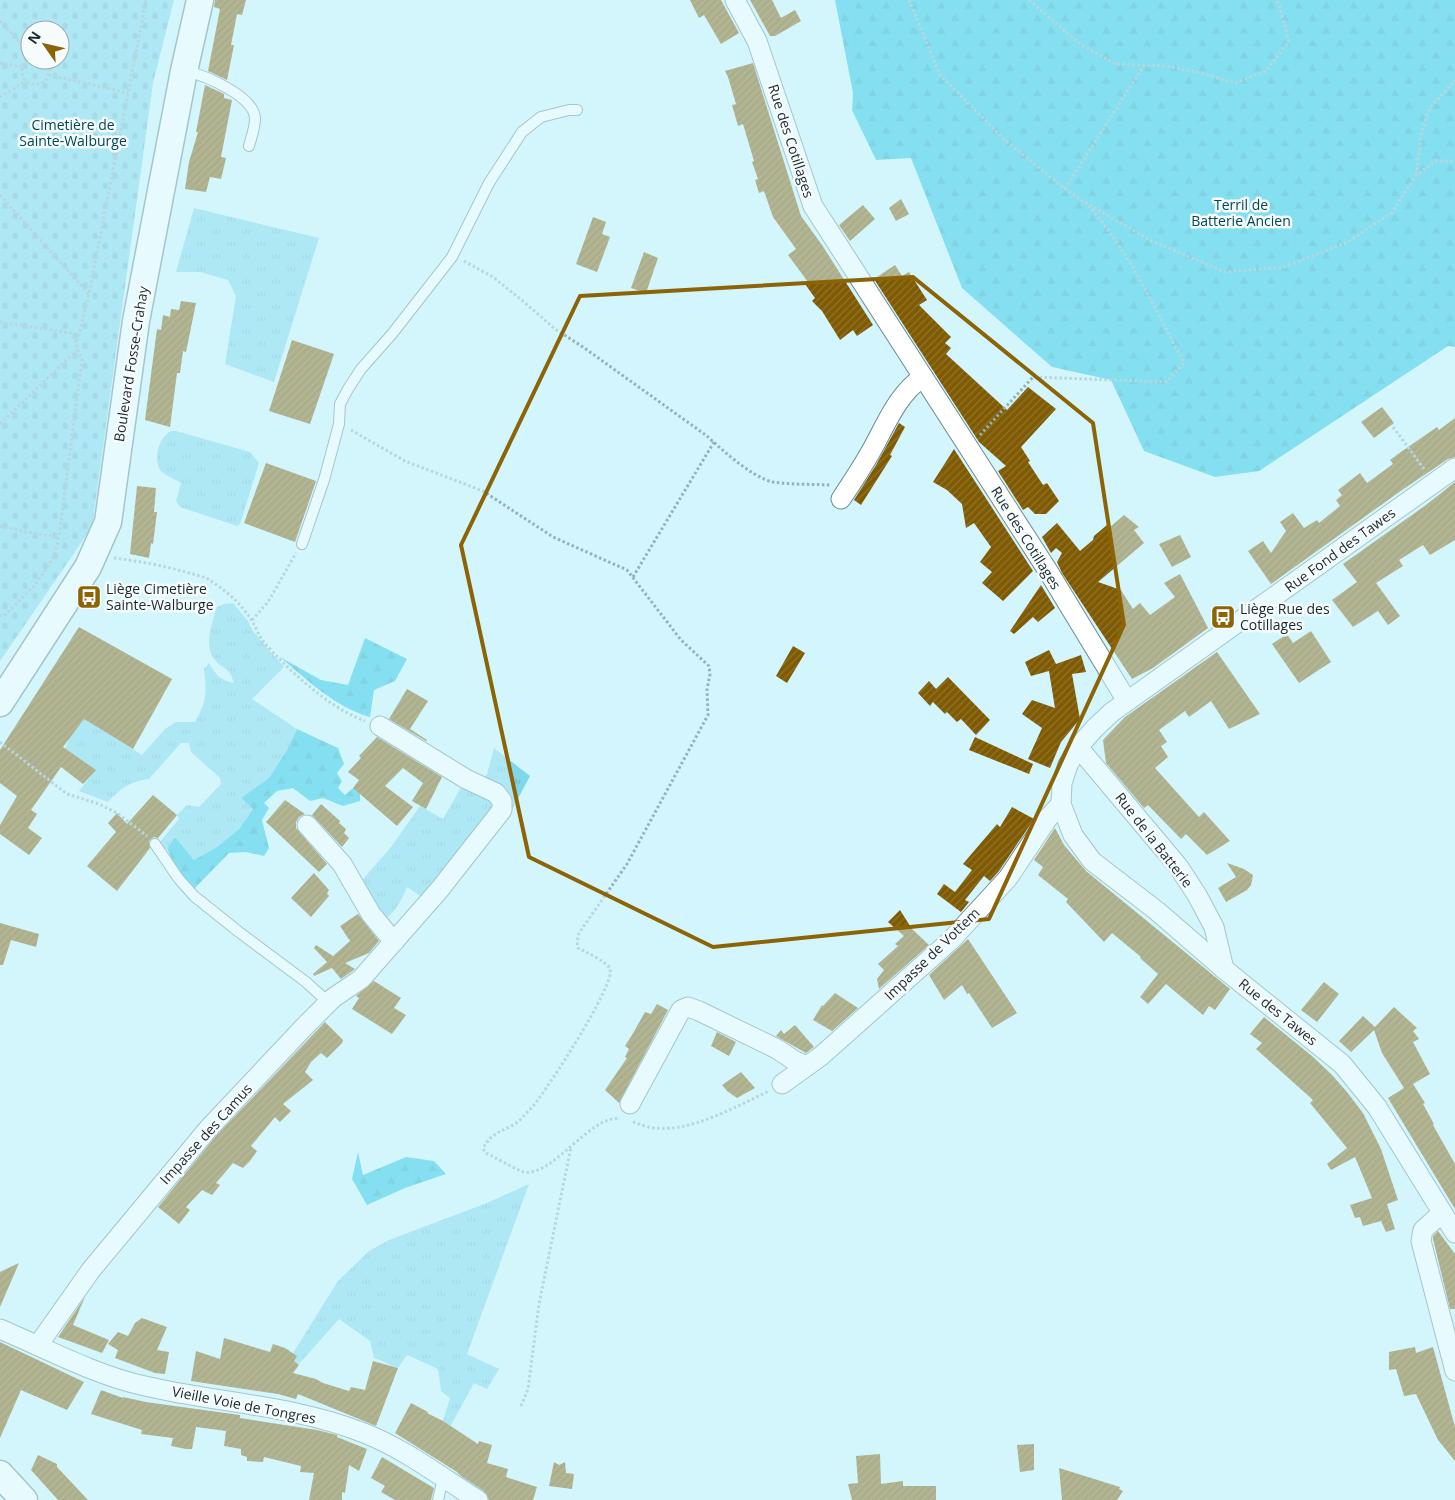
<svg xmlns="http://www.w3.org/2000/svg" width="1455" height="1500" viewBox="0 0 1455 1500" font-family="'Open Sans',sans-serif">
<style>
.grass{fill:url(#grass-tufts)}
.forest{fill:url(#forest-firs)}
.cemetery{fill:url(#cemetery-stones);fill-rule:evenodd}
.building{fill:url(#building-hatch)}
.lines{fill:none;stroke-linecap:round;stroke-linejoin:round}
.lane-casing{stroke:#6b8a91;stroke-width:12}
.street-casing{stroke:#6b8a91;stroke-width:21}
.secondary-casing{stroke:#6b8a91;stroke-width:29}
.path{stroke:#96b1b8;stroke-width:3;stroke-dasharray:2.5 2.5;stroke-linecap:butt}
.lane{stroke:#fff;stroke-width:10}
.street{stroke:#fff;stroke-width:19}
.secondary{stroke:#fff;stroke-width:26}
.marked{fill:none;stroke:#8c6406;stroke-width:4;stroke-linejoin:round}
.labels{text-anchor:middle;stroke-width:5;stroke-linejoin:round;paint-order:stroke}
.park-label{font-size:14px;fill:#024652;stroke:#f6fcfe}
.street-label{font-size:14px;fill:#1b282b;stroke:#f6fcfe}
.poi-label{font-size:14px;fill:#1b282b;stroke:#f6fcfe;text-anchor:start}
</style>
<defs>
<pattern id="grass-tufts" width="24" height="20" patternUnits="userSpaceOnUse" patternTransform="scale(1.25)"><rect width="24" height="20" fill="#80d7eb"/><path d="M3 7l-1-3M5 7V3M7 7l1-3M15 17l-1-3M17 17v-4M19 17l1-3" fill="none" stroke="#6eb9ca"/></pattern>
<pattern id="forest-firs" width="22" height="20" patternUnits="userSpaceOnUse" patternTransform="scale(1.25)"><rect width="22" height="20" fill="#24c5e2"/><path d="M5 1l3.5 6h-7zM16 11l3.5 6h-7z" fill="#20a9c2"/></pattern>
<pattern id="cemetery-stones" width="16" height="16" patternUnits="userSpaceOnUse" patternTransform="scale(1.25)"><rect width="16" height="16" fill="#80d7eb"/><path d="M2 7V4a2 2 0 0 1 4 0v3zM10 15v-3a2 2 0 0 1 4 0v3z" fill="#6eb9ca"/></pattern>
<pattern id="building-hatch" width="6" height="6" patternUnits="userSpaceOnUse" patternTransform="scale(1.25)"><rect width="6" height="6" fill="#7f5a00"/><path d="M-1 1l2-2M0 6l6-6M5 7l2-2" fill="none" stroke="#8e7330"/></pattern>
</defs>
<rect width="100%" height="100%" fill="#d3f5fd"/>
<g class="grass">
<polygon points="194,208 319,238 274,382 225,364 236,296 228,280 200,272 176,272"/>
<path d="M 171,431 L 176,431 L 250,452 L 259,463 L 240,524 L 237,526 L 180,507 L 176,501 L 181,483 C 175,479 164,475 160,470 C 153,458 159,437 171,431 Z"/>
<path d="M 233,603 L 248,621 L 253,631 L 284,667 L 252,699 L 297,729 L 287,750 L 269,778 L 241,798 L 253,809 L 239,829 L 217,847 L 194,860 L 175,837 L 167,849 L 164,848 L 160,842 L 179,819 L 177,815 L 187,805 L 199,807 L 221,784 L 220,778 L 191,752 L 189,743 L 181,743 L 149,779 C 129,782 121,788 108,802 L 79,791 L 95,770 L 65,749 L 70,737 L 84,719 L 142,755 L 165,729 L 176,722 L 195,722 C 207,701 207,692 204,669 L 209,663 C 215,674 221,681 234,683 C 228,664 225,672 215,660 C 203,645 212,623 217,607 L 224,604 Z"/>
<polygon points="494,748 530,776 513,808 503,819 483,779 487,774"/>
<path d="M 464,782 L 487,794 L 495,806 L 426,900 L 407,887 C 401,902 395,912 382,922 L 357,886 L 391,847 L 420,806 L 443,819 Z"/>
<path d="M 529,1184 L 467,1354 L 499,1369 L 487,1389 L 474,1383 L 450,1427 L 443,1421 L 450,1398 L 441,1391 L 438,1369 L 407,1355 L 398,1368 C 389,1365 382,1360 374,1358 L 370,1341 L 339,1319 L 299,1364 L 294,1361 L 293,1353 L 338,1281 L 369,1251 L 389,1240 L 487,1203 Z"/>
</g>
<g class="forest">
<polygon points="835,0 1455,0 1455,347 1448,346 1259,471 1215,477 1144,451 1111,380 1052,367 962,288 911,158 876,160 852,110 853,93"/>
<path d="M 365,638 L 407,659 L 395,681 L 374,690 L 370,717 C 335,707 307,680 280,657 L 321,680 L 348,685 Z"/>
<polygon points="297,729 338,748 344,764 337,773 342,781 338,788 345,795 353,788 360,793 360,801 343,806 323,798 310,801 293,788 277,791 264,803 269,808 262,820 269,848 264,856 246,852 229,853 194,889 182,878 167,849 175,837 194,860 217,847 239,829 253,809 241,798 269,778 287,750"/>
<polygon points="358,1152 363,1175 406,1157 434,1161 446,1174 405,1188 367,1205 352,1179"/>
</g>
<path class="cemetery" d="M 0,0 L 174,0 L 153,83 L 92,527 L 0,661 ZM 30,30 L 60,30 L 60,60 L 30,60 Z"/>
<g class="building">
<polygon points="215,0 246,0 242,15 237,14 231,45 234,45 227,80 208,71 220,9 214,7"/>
<polygon points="690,0 721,0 739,33 721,44 704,15 699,18"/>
<polygon points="750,0 772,0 781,18 795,10 801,21 775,36 770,36"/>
<polygon points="753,63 801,216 822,245 873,325 857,336 853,330 840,340 822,311 812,301 815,298 805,284 808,282 788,255 796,249 773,217 764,191 759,193 755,180 758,179 752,162 754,161 743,124 738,126 732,105 736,104 728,77 725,71"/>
<polygon points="205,85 224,94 224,98 232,100 221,157 226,158 221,179 210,177 206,192 185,189 189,162 198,132 196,132"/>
<polygon points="901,199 909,214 896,221 889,208"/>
<polygon points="863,205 875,219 850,241 839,225"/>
<polygon points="593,217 606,222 602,234 610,237 597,272 576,264"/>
<polygon points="644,252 658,258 646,293 631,288"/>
<polygon points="895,265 902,276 909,272 927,300 919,305 951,337 945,343 951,348 946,354 1007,410 1028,387 1056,409 1021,447 1030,461 1028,462 1043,485 1047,483 1059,501 1046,514 1035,514 1028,507 1023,510 998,471 1006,466 979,442 874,279"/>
<polygon points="181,301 196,303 186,352 183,351 180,373 177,373 170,427 145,420 157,329 161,330 163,315 170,317 171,309 179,310"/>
<polygon points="292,340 334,354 310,424 269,411"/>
<polygon points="1382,407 1394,423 1374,438 1361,422"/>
<polygon points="1455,418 1455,457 1448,459 1402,490 1271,584 1248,551 1263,541 1271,553 1286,531 1280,522 1293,513 1304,528 1317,520 1319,523 1340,506 1336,500 1342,495 1338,490 1360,473 1367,483 1393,464 1390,460 1398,454 1437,427 1439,430"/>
<polygon points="899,423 905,427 890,455 892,456 861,505 854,500 876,465"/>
<polygon points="954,449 1033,571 1003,601 982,583 992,572 980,562 991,547 974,523 966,528 962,504 947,490 933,482"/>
<polygon points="266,463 316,481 295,542 244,523"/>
<polygon points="1455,482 1455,540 1430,555 1423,545 1399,560 1403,566 1376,583 1400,616 1388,625 1378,611 1353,627 1332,600 1357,582 1343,564 1426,505"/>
<polygon points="137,486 156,488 154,512 157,512 153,544 151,543 149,558 130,554"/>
<polygon points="1124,515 1139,527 1134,530 1144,543 1098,582 1121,590 1133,609 1140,603 1150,615 1175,597 1164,583 1180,574 1208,628 1153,668 1132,679 1062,573 1057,562 1062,553 1056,548 1051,553 1042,537 1057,523 1080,551 1093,540 1094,536 1107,525 1109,528"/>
<polygon points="1180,535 1191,557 1172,567 1159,544"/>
<polygon points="1041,585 1055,608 1038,622 1033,617 1014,634 1010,631"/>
<polygon points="79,627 172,679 133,749 84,719 63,747 96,770 83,784 61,767 31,810 37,814 28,828 42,838 29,855 0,834 0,825 17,796 0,783 0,750"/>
<polygon points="1311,631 1331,662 1299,683 1272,644 1287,634 1293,643"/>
<polygon points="793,646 805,653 787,683 776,676"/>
<polygon points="1049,650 1056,664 1081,655 1086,672 1072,674 1080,719 1061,742 1050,768 1028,759 1042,728 1022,714 1032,700 1055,708 1049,671 1031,676 1025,662"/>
<polygon points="1217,652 1260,714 1229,729 1211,701 1189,717 1185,711 1159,730 1167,742 1161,746 1168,757 1155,768 1199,817 1204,812 1230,841 1207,855 1186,834 1181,839 1148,805 1144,808 1106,763 1103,740 1125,717"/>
<polygon points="948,677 990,720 976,735 961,719 957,722 947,712 945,714 933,702 930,706 918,693 929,681 936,689"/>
<polygon points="407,689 428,701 410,729 427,740 426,741 389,719"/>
<polygon points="377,737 442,777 426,809 412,801 423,783 403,768 385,786 413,807 397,826 353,788 359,780 348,772 361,758 359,756"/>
<polygon points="975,737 1033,764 1029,774 969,750"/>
<polygon points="153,795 177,815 158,838 154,837 149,841 150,848 117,891 87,866 116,832 108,823 117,813 127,824"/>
<polygon points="285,800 305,814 299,817 296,822 296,828 327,864 319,872 266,822"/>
<polygon points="321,804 340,821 339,823 346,829 344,833 349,838 342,847 312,815"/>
<polygon points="1012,807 1034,819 999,871 990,881 984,876 965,900 969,902 961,912 937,894 944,884 955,892 972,870 963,864 997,824 1000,827"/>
<polygon points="1055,828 1064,845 1086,871 1230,989 1215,1010 1209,1006 1203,1015 1166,984 1148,1004 1140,997 1158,974 1140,958 1141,957 1112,933 1104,942 1066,902 1068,899 1038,875 1043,867 1034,860"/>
<polygon points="1227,863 1244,869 1253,875 1251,885 1247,890 1226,902 1218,888 1236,877"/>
<polygon points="314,873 329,890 327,893 329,896 311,917 291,898"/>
<polygon points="900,910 912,929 929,945 879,989 877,979 884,970 878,964 898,946 895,944 904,936 888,922"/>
<polygon points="358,914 379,941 369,953 345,963 355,969 341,979 332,968 314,976 313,974 327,962 314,948 316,945 333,956 350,941 340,926"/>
<polygon points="0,923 39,934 36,947 11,940 3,965 0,965"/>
<polygon points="968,939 1017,1013 992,1028 969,993 967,994 962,985 944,1000 929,975"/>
<polygon points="374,981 401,998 394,1008 406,1015 392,1034 352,1009 359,998 356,996"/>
<polygon points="1324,982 1339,994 1317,1022 1301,1010"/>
<polygon points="835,993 858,1008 832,1031 813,1020 822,1005 823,1006"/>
<polygon points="657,1004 668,1010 619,1103 605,1090 627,1058 625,1057 629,1049 625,1046 632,1035 645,1012 651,1014"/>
<polygon points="1394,1007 1417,1028 1413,1031 1419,1039 1413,1042 1430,1074 1413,1084 1425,1103 1423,1104 1434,1124 1433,1125 1455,1164 1455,1209 1388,1098 1404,1088 1382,1053 1374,1030 1351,1052 1339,1041 1363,1016 1375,1027"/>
<polygon points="1264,1017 1312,1056 1332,1075 1347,1092 1363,1113 1381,1149 1398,1200 1387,1204 1395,1229 1386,1232 1381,1221 1363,1226 1360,1217 1355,1218 1350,1205 1372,1198 1355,1157 1331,1170 1327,1164 1347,1148 1310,1103 1313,1100 1256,1049 1262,1043 1250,1034"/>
<polygon points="325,1022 343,1040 342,1043 327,1058 321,1053 311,1062 305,1072 313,1080 283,1104 291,1111 280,1122 275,1117 251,1146 257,1151 250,1161 243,1168 233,1163 216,1183 220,1185 212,1195 202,1190 186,1207 190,1210 179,1224 158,1207 216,1136"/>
<polygon points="795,1025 814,1047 806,1053 776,1036 781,1030 784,1034"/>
<polygon points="717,1032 736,1042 729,1056 711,1046"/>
<polygon points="741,1072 755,1088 737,1098 727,1091 722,1085"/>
<polygon points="1438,1231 1455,1254 1455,1309 1450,1309 1433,1239 1433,1236"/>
<polygon points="19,1263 0,1307 0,1272"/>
<polygon points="85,1297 73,1325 109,1340 102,1353 58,1337"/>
<polygon points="142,1318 167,1327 157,1350 169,1352 165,1374 155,1373 115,1358 118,1350 108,1344 118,1332 128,1336 135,1323"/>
<polygon points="224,1338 270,1352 273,1344 285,1348 297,1356 294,1361 299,1365 293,1373 316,1379 323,1383 349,1391 351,1387 365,1390 373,1361 398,1368 376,1426 298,1394 296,1399 278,1394 191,1381 196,1351 220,1359"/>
<polygon points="0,1342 84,1382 67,1410 21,1390 0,1438"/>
<polygon points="1415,1347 1416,1353 1433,1347 1455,1427 1455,1461 1438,1440 1416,1394 1404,1396 1396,1369 1389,1370 1389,1352"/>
<polygon points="101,1390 123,1398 123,1397 146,1402 240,1415 240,1418 317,1430 337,1435 337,1437 367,1449 359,1471 349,1465 345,1493 342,1492 342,1500 309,1500 314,1473 300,1472 301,1466 264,1457 263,1462 247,1461 247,1457 241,1455 241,1449 224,1446 226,1431 196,1427 192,1449 186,1449 171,1446 173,1438 141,1434 142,1430 91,1414"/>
<polygon points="411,1403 428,1412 427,1413 443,1421 478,1444 479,1441 492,1445 487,1463 508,1469 506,1477 537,1487 533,1500 489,1500 484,1491 461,1476 457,1472 395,1433"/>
<polygon points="1034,1444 1034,1470 1020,1472 1017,1445"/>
<polygon points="880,1454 881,1484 903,1481 903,1486 936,1486 936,1500 852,1500 848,1484 858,1483 856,1456"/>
<polygon points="38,1455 57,1464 57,1467 88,1500 58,1500 31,1470"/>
<polygon points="382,1457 434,1488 431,1500 395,1500 381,1492 385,1486 371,1478"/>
<polygon points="554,1462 559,1465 565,1462 566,1473 574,1474 572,1489 549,1486"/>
<polygon points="1059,1468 1120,1487 1119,1489 1123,1491 1117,1500 1062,1500"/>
</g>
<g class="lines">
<defs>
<g id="lane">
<path d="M 185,71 C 204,75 255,96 255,119 C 255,128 251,138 249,146"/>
<polyline points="302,544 324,480 339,424 340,404 348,389 361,369 392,334 452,257 489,183 522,132 541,117 569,110 577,110"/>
<polyline points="155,844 178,878 194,896 239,932 306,982 329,1003"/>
<polyline points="438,1500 443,1478"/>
</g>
<g id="street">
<polyline points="735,0 757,41 813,206 1048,571 1127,701"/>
<polyline points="1455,468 1112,712 1095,728 1078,747 1068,765 1062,783 1061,804 1073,835 1092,861 1157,911 1224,969 1342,1064 1377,1107 1455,1233"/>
<path d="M 841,499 C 851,484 861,469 870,453 C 885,427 897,394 923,377"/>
<polyline points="1078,747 1178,866 1197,895 1214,927 1224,969"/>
<polyline points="307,825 342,864 371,914 394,942"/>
<polyline points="782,1084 821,1056 951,940 1008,878 1048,818 1061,804"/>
<polyline points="630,1104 681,1010 688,1007 699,1011 777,1049 795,1061 807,1066"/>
<polyline points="1442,1213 1423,1230 1421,1241 1455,1371"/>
<path d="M 0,1329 C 45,1348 97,1376 145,1386 C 217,1403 294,1405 364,1433 C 405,1449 441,1477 478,1500"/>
<polyline points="38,1345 91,1270 208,1129 304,1027 333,998 361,979 440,889 502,810 502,801 496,793 466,779 380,726"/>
</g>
<g id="secondary">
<polyline points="0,703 88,567 108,522 136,321 184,71 200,0"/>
<polyline points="0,1474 24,1500"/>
</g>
</defs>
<use href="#lane" class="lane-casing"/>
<use href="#street" class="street-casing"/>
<use href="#secondary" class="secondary-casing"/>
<g class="path">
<polyline points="909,0 940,75 1004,139 1065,189 1086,203 1150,240 1225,272 1284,267 1348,242 1391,213 1416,176 1435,161 1455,161"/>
<polyline points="1029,0 1081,45 1116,64 1165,66 1197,72 1235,83 1266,71 1289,41 1279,5 1276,0"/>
<polyline points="0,21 26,49 30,56"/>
<path d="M 30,56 C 20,63 17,80 33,84 C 47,87 54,70 46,60"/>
<polyline points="0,63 21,67"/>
<polyline points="49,75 128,93"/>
<polyline points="0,97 26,81"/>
<polyline points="1416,175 1422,130 1430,108 1455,80"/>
<polyline points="1065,189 1144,65"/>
<polyline points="0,195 89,294"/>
<path d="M 464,261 L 493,277 L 524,302 L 555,329 L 583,347 L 707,436 C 722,450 753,478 773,482 C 792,485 812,484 831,485"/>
<path d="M 0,322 L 71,333 C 77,342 77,350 82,360 L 59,536 L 54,557 L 35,585 L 6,614 L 0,616"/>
<polyline points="77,341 89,294 146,0"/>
<polyline points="0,424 77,350"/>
<polyline points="1393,427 1424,469"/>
<path d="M 351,430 L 405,461 L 483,491 L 553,537 L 627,570 L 681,640 L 709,666 L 710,674 L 707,690 L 708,715 L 627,864 L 579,933 L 577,942 L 578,948 C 586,952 607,962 610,969 C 616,984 547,1089 534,1105 C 530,1110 525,1114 521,1119 C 506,1133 493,1128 483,1149 L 486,1153 C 495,1157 516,1170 524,1172 C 553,1177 592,1113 620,1119"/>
<path d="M 980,435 L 1033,377 L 1166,382 L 1184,363 C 1155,309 1129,251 1088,205"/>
<polyline points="0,526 37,534 59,536"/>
<path d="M 114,558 C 139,561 165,566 189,573 C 195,575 202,576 208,579 C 224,589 242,604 252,621 C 256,627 258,635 263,641 C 287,669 329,708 365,721"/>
<polyline points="633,577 714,442"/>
<polyline points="252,620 268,602 296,553"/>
<polyline points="0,742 67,794 99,804 117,813 147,836"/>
<path d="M 633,1122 C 640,1124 648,1128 656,1128 C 692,1132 737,1106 769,1091"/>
<polyline points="521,1406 528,1389 539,1304 571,1147"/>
</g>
<use href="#lane" class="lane"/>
<use href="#street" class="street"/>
<use href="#secondary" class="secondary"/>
</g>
<path d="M0 0H1455V1500H0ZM 913,277 L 1093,423 L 1124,625 L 989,919 L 713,947 L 529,857 L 461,545 L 580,296 Z" fill="#d3f5fd" fill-opacity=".55" fill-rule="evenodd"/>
<path class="marked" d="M 913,277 L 1093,423 L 1124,625 L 989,919 L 713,947 L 529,857 L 461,545 L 580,296 Z"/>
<defs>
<symbol id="bus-square" viewBox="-11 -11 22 22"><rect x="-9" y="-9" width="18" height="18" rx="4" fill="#8c6406" stroke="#f6fcfe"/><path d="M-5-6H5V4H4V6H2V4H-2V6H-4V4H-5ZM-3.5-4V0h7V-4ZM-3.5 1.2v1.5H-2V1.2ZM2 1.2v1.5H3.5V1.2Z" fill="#fff"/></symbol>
</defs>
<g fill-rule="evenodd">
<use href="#bus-square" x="75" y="583" width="28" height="28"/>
<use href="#bus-square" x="1209" y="603" width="28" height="28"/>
</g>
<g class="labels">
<g class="park-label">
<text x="73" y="130">Cimetière de<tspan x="73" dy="16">Sainte-Walburge</tspan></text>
<text x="1241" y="210">Terril de<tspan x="1241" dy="16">Batterie Ancien</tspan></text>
</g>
<g class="street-label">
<text transform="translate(791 141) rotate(72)" y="5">Rue des Cotillages</text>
<text transform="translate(131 364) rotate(-81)" y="5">Boulevard Fosse-Crahay</text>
<text transform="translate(1026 538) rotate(58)" y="5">Rue des Cotillages</text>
<text transform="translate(1340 550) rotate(-36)" y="5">Rue Fond des Tawes</text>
<text transform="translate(1154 840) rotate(52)" y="5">Rue de la Batterie</text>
<text transform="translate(932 954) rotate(-44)" y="5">Impasse de Vottem</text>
<text transform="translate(1278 1012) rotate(39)" y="5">Rue des Tawes</text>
<text transform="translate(206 1134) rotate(-48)" y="5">Impasse des Camus</text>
<text transform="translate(244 1405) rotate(11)" y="5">Vieille Voie de Tongres</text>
</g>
<g class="poi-label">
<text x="106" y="594">Liège Cimetière<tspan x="106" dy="16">Sainte-Walburge</tspan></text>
<text x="1240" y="614">Liège Rue des<tspan x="1240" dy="16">Cotillages</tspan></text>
</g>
</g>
<g transform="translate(45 45) rotate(304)"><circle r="24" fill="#f6fcfe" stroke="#9ea7aa"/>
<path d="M0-4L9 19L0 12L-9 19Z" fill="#8c6406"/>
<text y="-8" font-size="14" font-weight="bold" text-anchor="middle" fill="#1b282b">N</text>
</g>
</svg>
